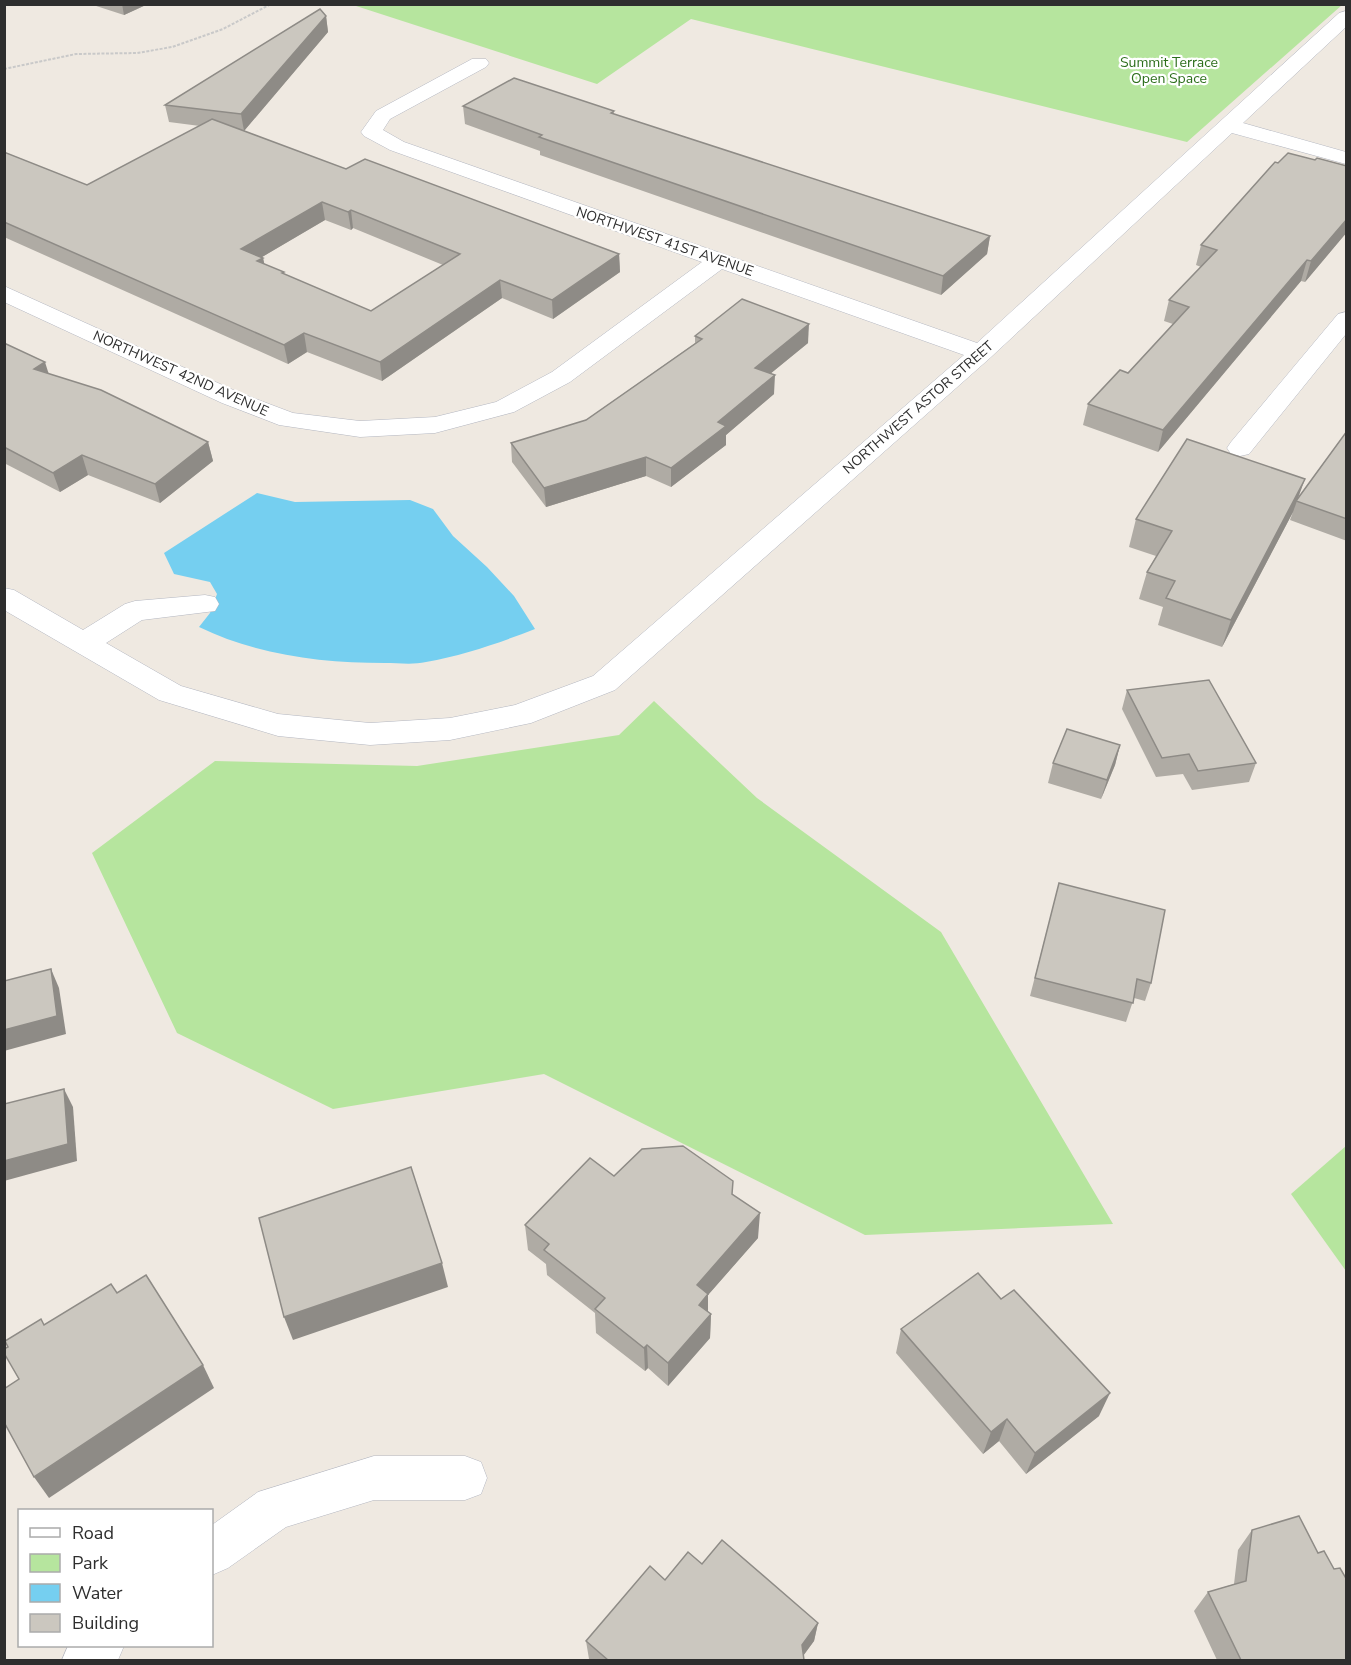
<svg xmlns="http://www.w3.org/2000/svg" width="1351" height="1665" viewBox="0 0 1351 1665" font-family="'Nunito Sans',sans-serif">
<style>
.green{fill:#b6e59e}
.water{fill:#75cff0}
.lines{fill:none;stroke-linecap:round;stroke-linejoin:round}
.minor-casing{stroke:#b4b7c1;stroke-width:1}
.path{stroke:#c9c9c9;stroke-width:2;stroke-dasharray:3 1.5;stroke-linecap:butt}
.minor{fill:#fff;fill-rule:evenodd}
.wall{fill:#afaba4;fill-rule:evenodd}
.shaded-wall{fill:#8e8b86}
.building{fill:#cbc7bf;stroke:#8e8b86;stroke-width:1.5;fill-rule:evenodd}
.labels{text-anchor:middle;stroke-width:4.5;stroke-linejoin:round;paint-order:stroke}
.far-park-label{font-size:14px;fill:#2c6e1b;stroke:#fff}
.far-street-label{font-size:14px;fill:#2e2e2e;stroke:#fff}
</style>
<rect width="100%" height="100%" fill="#efe9e1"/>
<g class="green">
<polygon points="353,5 1342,5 1187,142 691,19 597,84"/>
<polygon points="654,701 757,798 941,932 1113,1224 865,1235 544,1074 333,1109 177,1033 92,853 215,761 417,766 619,735"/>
<polygon points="1346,1146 1346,1271 1291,1194"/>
</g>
<path class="water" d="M 257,493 L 295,502 L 410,500 L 433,509 L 453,536 L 487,567 L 514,596 L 535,629 C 499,643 464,655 426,662 C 413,665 398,663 385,663 C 321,663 257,655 199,627 L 210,613 L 217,594 L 210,582 L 174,574 L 164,553 Z"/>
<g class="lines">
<defs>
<g id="minor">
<polygon points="1346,11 1346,27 1243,123 1346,152 1346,164 1232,133 990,358 615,690 531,723 450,740 370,745 278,736 159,700 4,610 4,588 14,590 83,630 125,604 135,601 205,595 215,597 219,604 215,611 142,620 106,643 181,686 278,714 370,723 450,718 515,705 593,676 964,355 722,269 570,382 514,412 435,433 360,437 279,425 222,403 4,302 4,286 240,393 293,413 360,421 435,417 496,402 552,372 702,262 390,150 364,136 361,132 376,111 472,59 486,59 489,63 486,67 390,119 383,130 404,142 977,343 1339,13"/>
<polygon points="1346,312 1346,334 1249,454 1240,456 1231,454 1227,448 1231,442 1338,314"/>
<polygon points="374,1456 465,1456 481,1462 487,1478 481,1494 465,1500 374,1500 286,1527 228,1568 212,1575 212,1525 258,1492"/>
<polygon points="68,1646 124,1646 118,1660 62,1660"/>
</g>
</defs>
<use href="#minor" class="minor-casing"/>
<polyline class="path" points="4,69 76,54 137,53 172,47 223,29 271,4"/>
<use href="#minor" class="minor"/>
</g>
<g class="wall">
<polygon points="90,4 148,4 124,15"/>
<path d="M 326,16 L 328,32 L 244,131 L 346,169 L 619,254 L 620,272 L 553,319 L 502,298 L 382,381 L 307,352 L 288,364 L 4,237 L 4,152 L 87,185 L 200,126 L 169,122 L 165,105 ZM 325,220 L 351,230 L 353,228 L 443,265 L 371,311 L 284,274 L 264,264 L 263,258 L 262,257 Z"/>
<polygon points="463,106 614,111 614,114 990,236 987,254 941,295 540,155 540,151 465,124"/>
<polygon points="1315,160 1347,166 1347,232 1305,282 1301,281 1158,452 1083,425 1088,404 1128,373 1173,324 1164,321 1169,300 1201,267 1196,265 1201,245 1278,163"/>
<polygon points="695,336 808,343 770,374 774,394 726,435 726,445 671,487 646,476 546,507 512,462 511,443 586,420 695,343"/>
<polygon points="4,343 49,374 208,442 213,461 160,503 88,475 60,492 4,463"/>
<polygon points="1347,431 1347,541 1290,520 1293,512 1222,647 1158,625 1163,607 1139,599 1147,572 1156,556 1129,547 1136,519 1298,498"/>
<polygon points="1127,690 1256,763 1249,782 1192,790 1183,774 1156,777 1122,709"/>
<polygon points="1120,745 1115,765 1101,799 1048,783 1053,763"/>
<polygon points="1059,883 1151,983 1145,1001 1134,998 1126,1022 1030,996"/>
<polygon points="614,1176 732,1194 758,1238 708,1295 708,1312 711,1314 710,1338 668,1386 648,1368 645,1371 596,1333 595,1313 547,1275 546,1264 528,1250 525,1225"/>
<polygon points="901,1329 1099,1416 1026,1474 999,1441 983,1454 896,1353"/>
<polygon points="1252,1530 1318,1553 1334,1569 1347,1660 1217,1660 1194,1611 1208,1592 1234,1584 1238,1550"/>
<polygon points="702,1564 818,1623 814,1641 803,1656 804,1660 590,1660 589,1659 586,1641 665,1580"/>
</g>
<g class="shaded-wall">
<polygon points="122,4 148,4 124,15"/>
<polygon points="326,16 328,32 244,131 241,114"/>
<polygon points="322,202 325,220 245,267 241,249"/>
<polygon points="351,210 353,228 351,230 348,212"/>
<polygon points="1347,219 1347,232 1305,282 1311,261"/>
<polygon points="990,236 987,254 941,295 943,276"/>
<polygon points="619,254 620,272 553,319 552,300"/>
<polygon points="263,258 267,276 257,261"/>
<polygon points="1307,260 1301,281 1158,452 1163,430"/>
<polygon points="500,280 502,298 382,381 380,362"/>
<polygon points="809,324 808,343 754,387 755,368"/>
<polygon points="304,333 307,352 288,364 284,345"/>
<polygon points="45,362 51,381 34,369"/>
<polygon points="775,375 774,394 726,435 726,445 671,487 671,468 718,422"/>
<polygon points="208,442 213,461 160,503 155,484"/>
<polygon points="82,455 88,475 60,492 53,473"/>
<polygon points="646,457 646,476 546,507 544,488"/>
<polygon points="1305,479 1293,512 1222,647 1231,620"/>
<polygon points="1120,745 1115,765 1101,799 1107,780"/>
<polygon points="51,969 59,988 66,1034 4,1051 4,1030"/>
<polygon points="64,1089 73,1107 77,1161 4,1181 4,1161"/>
<polygon points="760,1213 758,1238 708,1295 708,1317 711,1314 710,1338 668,1386 668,1363 697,1285"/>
<polygon points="442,1263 448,1287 293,1340 284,1317"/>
<polygon points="647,1345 648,1368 645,1371 644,1348"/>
<polygon points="203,1365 214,1388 49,1498 34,1477"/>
<polygon points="1110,1393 1099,1416 1026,1474 1035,1453"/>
<polygon points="1007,1419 999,1441 983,1454 991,1432"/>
<polygon points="818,1623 814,1641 800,1660 802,1645"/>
</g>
<g class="building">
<polygon points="320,9 326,16 241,114 165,105"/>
<polygon points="514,78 614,111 611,113 990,236 943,276 539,137 542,135 463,106"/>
<path d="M 212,119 L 346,169 L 365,159 L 619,254 L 552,300 L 500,280 L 380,362 L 304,333 L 284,345 L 4,222 L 4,152 L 87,185 ZM 322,202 L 348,212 L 351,210 L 460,254 L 371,311 L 282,273 L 284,272 L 257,261 L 263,258 L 241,249 Z"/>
<polygon points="1288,153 1315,160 1317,158 1347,166 1347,219 1311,261 1307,260 1163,430 1088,404 1120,370 1128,373 1189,307 1169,300 1217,250 1201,245 1275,162 1278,163"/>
<polygon points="742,299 809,324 755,368 775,375 718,422 726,426 671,468 646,457 544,488 511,443 586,420 702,339 695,336"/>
<polygon points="4,343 45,362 34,369 101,390 208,442 155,484 82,455 53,473 4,447"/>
<polygon points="1347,431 1347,519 1296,501"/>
<polygon points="1187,439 1305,479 1231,620 1166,598 1175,581 1147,572 1172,531 1136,519"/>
<polygon points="1209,680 1256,763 1198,771 1189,754 1162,758 1127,690"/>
<polygon points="1067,729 1120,745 1107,780 1053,763"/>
<polygon points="1059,883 1165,910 1151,983 1137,979 1133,1003 1035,978"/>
<polygon points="51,969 57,1016 4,1030 4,981"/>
<polygon points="64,1089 68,1144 4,1161 4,1104"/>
<polygon points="683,1146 733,1181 732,1194 760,1213 697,1285 708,1294 699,1305 711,1314 668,1363 647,1345 644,1348 595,1309 605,1298 544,1250 549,1244 525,1225 590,1158 614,1176 642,1149"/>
<polygon points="411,1167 442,1263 284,1317 259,1218"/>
<polygon points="978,1273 1001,1299 1014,1290 1110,1393 1035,1453 1007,1419 991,1432 901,1329"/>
<polygon points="146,1275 203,1365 34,1477 4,1422 4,1389 19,1379 4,1353 4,1349 8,1347 5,1341 41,1319 44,1325 111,1284 117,1293"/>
<polygon points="1299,1516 1318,1553 1324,1551 1334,1569 1340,1568 1347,1580 1347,1660 1241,1660 1208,1592 1246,1581 1252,1530"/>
<polygon points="722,1540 818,1623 802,1645 804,1660 608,1660 586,1641 650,1566 665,1580 688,1552 702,1564"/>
</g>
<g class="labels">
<g class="far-park-label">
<text x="1169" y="67">Summit Terrace<tspan x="1169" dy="16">Open Space</tspan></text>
</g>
<g class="far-street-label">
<text transform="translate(665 241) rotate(19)" y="5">NORTHWEST 41ST AVENUE</text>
<text transform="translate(181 373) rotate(24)" y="5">NORTHWEST 42ND AVENUE</text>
<text transform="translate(918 407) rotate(-41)" y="5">NORTHWEST ASTOR STREET</text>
</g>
</g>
<rect width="1351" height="1665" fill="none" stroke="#2e2e2e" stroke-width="12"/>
<rect x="18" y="1509" width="195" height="138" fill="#ffffff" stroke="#ababab" stroke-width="1.5"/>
<rect x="30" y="1528" width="30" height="9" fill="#ffffff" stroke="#ababab" stroke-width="1.5"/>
<text x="72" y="1539" font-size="18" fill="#2e2e2e">Road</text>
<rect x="30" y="1554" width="30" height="18" fill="#b6e59e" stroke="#ababab" stroke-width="1.5"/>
<text x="72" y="1569" font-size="18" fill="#2e2e2e">Park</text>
<rect x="30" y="1584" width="30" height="18" fill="#75cff0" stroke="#ababab" stroke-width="1.5"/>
<text x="72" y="1599" font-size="18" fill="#2e2e2e">Water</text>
<rect x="30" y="1614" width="30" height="18" fill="#cbc7bf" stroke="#ababab" stroke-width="1.5"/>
<text x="72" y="1629" font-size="18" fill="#2e2e2e">Building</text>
</svg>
